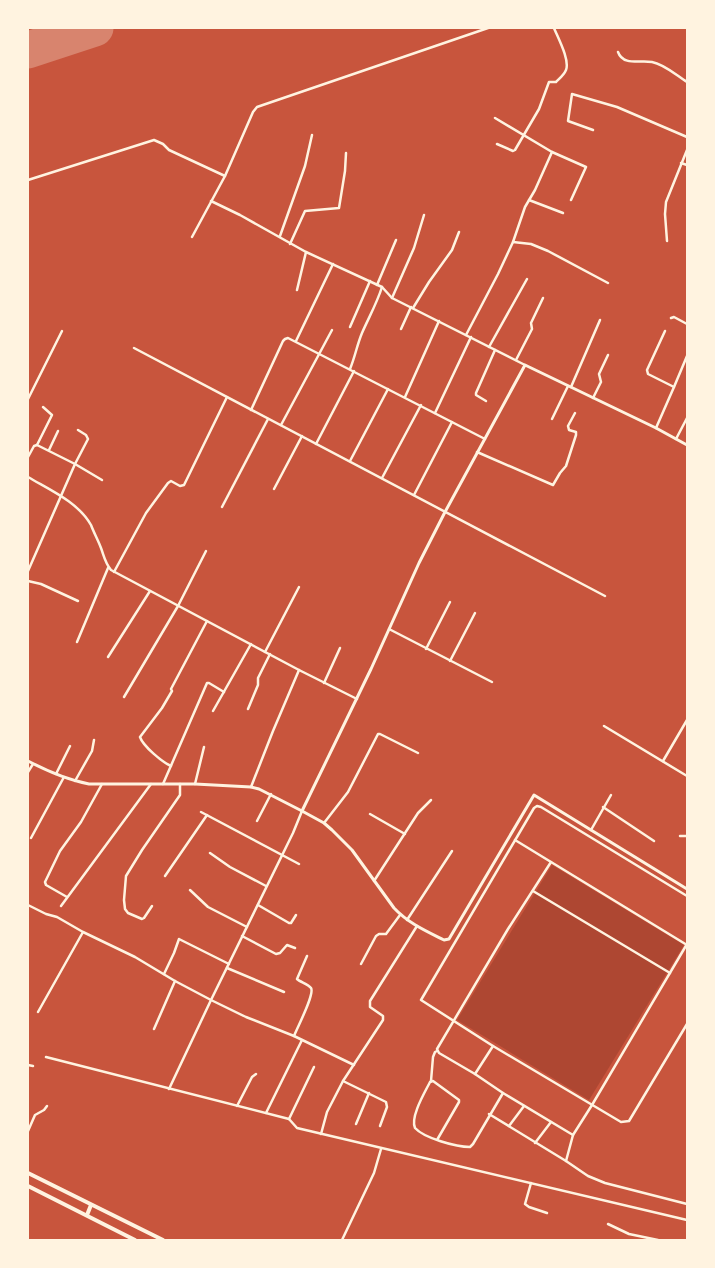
<svg xmlns="http://www.w3.org/2000/svg" width="715" height="1268" viewBox="0 0 715 1268" font-family="Roboto,sans-serif">
<style>
.green{fill:#ae4732}
.lines{fill:none;stroke-linecap:round;stroke-linejoin:round}
.runway{stroke:#d8846e;stroke-width:37}
.minor{stroke:#fff3e0;stroke-width:2.5}
.tertiary{stroke:#fff3e0;stroke-width:3}
.trunk{stroke:#fff3e0;stroke-width:4}
</style>
<rect width="100%" height="100%" fill="#c8553d"/>
<polygon class="green" points="552,865 684,945 589,1100 457,1020"/>
<g class="lines">
<polyline class="runway" points="28,50 95,28"/>
<g class="minor">
<path d="M 618,52 C 623,66 640,60 652,62 C 664,64 676,75 687,82"/>
<polyline points="495,118 552,152 586,167 571,200"/>
<polyline points="593,130 568,121 572,94 617,107 687,137"/>
<path d="M 497,144 L 513,151 L 515,150 L 539,109 L 549,82 L 556,82 C 559,79 564,75 566,70 C 570,60 558,38 554,28"/>
<polyline points="681,163 687,165"/>
<polyline points="28,180 154,140 163,144 169,150 225,176"/>
<polyline points="529,200 563,213"/>
<polyline points="211,201 240,215 306,252 382,287 392,298 525,365"/>
<polyline points="280,236 305,166 312,135"/>
<polyline points="192,237 225,176 253,112 257,107 488,28"/>
<polyline points="667,241 665,214 666,202 687,150"/>
<polyline points="513,242 531,244 548,251 608,283"/>
<polyline points="290,244 305,211 339,208 345,171 346,153"/>
<polyline points="377,285 396,240"/>
<polyline points="297,290 306,252"/>
<polyline points="392,298 414,248 424,215"/>
<polyline points="413,308 429,282 452,250 459,232"/>
<polyline points="671,318 674,317 687,324"/>
<polyline points="350,327 370,281"/>
<polyline points="401,329 411,307"/>
<polyline points="466,335 498,274 513,242 525,207 535,190 552,152"/>
<polyline points="296,341 333,264"/>
<polyline points="489,347 527,279"/>
<polyline points="134,348 605,596"/>
<polyline points="516,360 532,329 531,323 543,298"/>
<path d="M 350,369 C 355,357 357,345 362,333 C 369,317 377,303 382,287"/>
<polyline points="571,387 600,320"/>
<polyline points="674,387 687,356"/>
<polyline points="405,397 439,321"/>
<polyline points="593,398 601,382 599,374 608,355"/>
<polyline points="28,399 62,331"/>
<polyline points="486,401 476,395 476,393 495,350"/>
<polyline points="43,407 52,415 37,445 75,464 102,480"/>
<polyline points="251,410 283,341 285,339 288,338 485,439"/>
<polyline points="435,413 471,337"/>
<polyline points="552,419 568,386"/>
<polyline points="281,425 332,330"/>
<polyline points="656,428 674,387 648,374 647,370 665,331"/>
<polyline points="676,439 687,418"/>
<polyline points="316,444 354,371"/>
<polyline points="49,450 58,431"/>
<polyline points="477,452 553,485 560,473 566,466 576,435 576,432 569,430 568,426 575,413"/>
<polyline points="28,457 34,446 37,445"/>
<polyline points="350,461 388,389"/>
<path d="M 28,477 C 50,490 78,502 91,525 C 94,533 98,540 101,548 C 104,556 105,563 111,570 L 299,670 L 357,699"/>
<polyline points="382,478 421,405"/>
<polyline points="274,489 302,436"/>
<polyline points="414,495 452,422"/>
<polyline points="222,507 268,419"/>
<polyline points="28,571 75,464 88,439 86,435 78,430"/>
<polyline points="114,572 146,513 168,483 171,481 180,486 184,485 227,397"/>
<polyline points="28,581 41,584 78,601"/>
<polyline points="389,629 492,682"/>
<polyline points="77,642 108,568"/>
<polyline points="426,649 450,602"/>
<polyline points="265,652 299,587"/>
<polyline points="108,657 150,591"/>
<polyline points="450,661 475,613"/>
<polyline points="324,683 340,648"/>
<polyline points="124,697 178,606 206,551"/>
<polyline points="248,709 258,685 258,678 270,654"/>
<polyline points="213,711 251,644"/>
<polyline points="604,726 687,776"/>
<polyline points="663,761 687,720"/>
<path d="M 171,766 C 162,762 143,746 140,737 L 162,708 L 172,691 L 171,689 L 207,621"/>
<polyline points="28,772 33,764"/>
<polyline points="56,774 70,746"/>
<polyline points="75,781 92,751 94,740"/>
<polyline points="163,784 207,683 209,683 224,692"/>
<polyline points="195,784 204,747"/>
<polyline points="251,787 273,731 299,670"/>
<polyline points="603,807 654,841"/>
<polyline points="201,812 299,864"/>
<polyline points="370,814 405,834"/>
<polyline points="257,821 271,794"/>
<polyline points="324,823 348,792 378,734 380,734 418,753"/>
<polyline points="591,830 611,795"/>
<polyline points="680,836 687,836"/>
<polyline points="31,838 64,777"/>
<polyline points="515,840 687,945"/>
<polyline points="210,853 230,867 266,886"/>
<polyline points="551,862 508,929 437,1049 439,1053 475,1074 503,1093 573,1135 592,1105 687,944"/>
<polyline points="165,876 207,815"/>
<polyline points="374,881 418,813 431,800"/>
<polyline points="190,890 208,907 247,927"/>
<polyline points="533,891 670,973"/>
<polyline points="687,896 541,807 537,806 534,808 421,1000 493,1046 621,1122 629,1121 687,1024"/>
<polyline points="67,897 46,885 45,882 60,851 81,822 102,784"/>
<polyline points="28,905 46,914 57,917 83,932 135,957 175,981 211,1000 246,1017 294,1036 354,1065"/>
<polyline points="258,905 289,923 291,923 296,915"/>
<polyline points="61,906 151,784"/>
<polyline points="152,906 144,918 142,919 128,913 125,909 124,900 126,876 142,850 180,795 180,784"/>
<polyline points="407,920 452,851"/>
<polyline points="242,936 276,954 280,953 287,945 295,948"/>
<polyline points="361,964 376,936 379,934 386,934 400,915"/>
<polyline points="227,968 284,992"/>
<polyline points="164,974 174,953 179,939 229,964"/>
<polyline points="38,1012 83,932"/>
<polyline points="154,1029 175,981"/>
<path d="M 294,1036 C 297,1028 315,994 311,988 C 308,984 300,982 297,979 L 307,956"/>
<polyline points="46,1057 289,1119 297,1128 314,1132 687,1220"/>
<polyline points="28,1065 33,1066"/>
<polyline points="475,1074 493,1046"/>
<polyline points="343,1081 386,1102 387,1107 380,1126"/>
<polyline points="431,1081 433,1057 435,1052 437,1051"/>
<polyline points="169,1089 211,1000 293,833 302,811"/>
<polyline points="237,1106 252,1077 256,1074"/>
<polyline points="266,1113 302,1040"/>
<polyline points="489,1114 566,1161 588,1176 605,1183 687,1204"/>
<polyline points="289,1119 314,1067"/>
<polyline points="356,1124 369,1093"/>
<polyline points="509,1126 524,1106"/>
<polyline points="28,1131 35,1115 44,1110 47,1106"/>
<polyline points="321,1134 327,1112 343,1081 383,1020 383,1016 370,1007 370,1001 417,926"/>
<path d="M 437,1140 L 459,1102 L 459,1100 L 433,1081 L 430,1082 C 425,1092 410,1117 415,1128 C 424,1138 456,1147 470,1147 L 473,1144 L 503,1093"/>
<polyline points="535,1143 551,1122"/>
<polyline points="566,1161 573,1135"/>
<polyline points="531,1183 525,1204 529,1207 547,1213"/>
<polyline points="608,1224 629,1234 658,1240"/>
<polyline points="342,1240 374,1173 381,1149"/>
</g>
<g class="tertiary">
<path d="M 28,761 C 47,771 68,780 89,784 L 195,784 L 251,787 L 259,789 L 302,811 L 324,823 L 332,830 L 352,850 L 394,908 C 408,923 426,931 444,940 L 449,939 L 534,795 L 687,889"/>
<polyline points="302,811 371,669 419,563 445,512 525,365 656,428 687,445"/>
</g>
<g class="trunk">
<polyline points="28,1173 163,1240"/>
<polyline points="28,1186 135,1240"/>
<polyline points="87,1215 91,1205"/>
</g>
</g>
<rect width="715" height="1268" fill="none" stroke="#fff3e0" stroke-width="58"/>
</svg>
